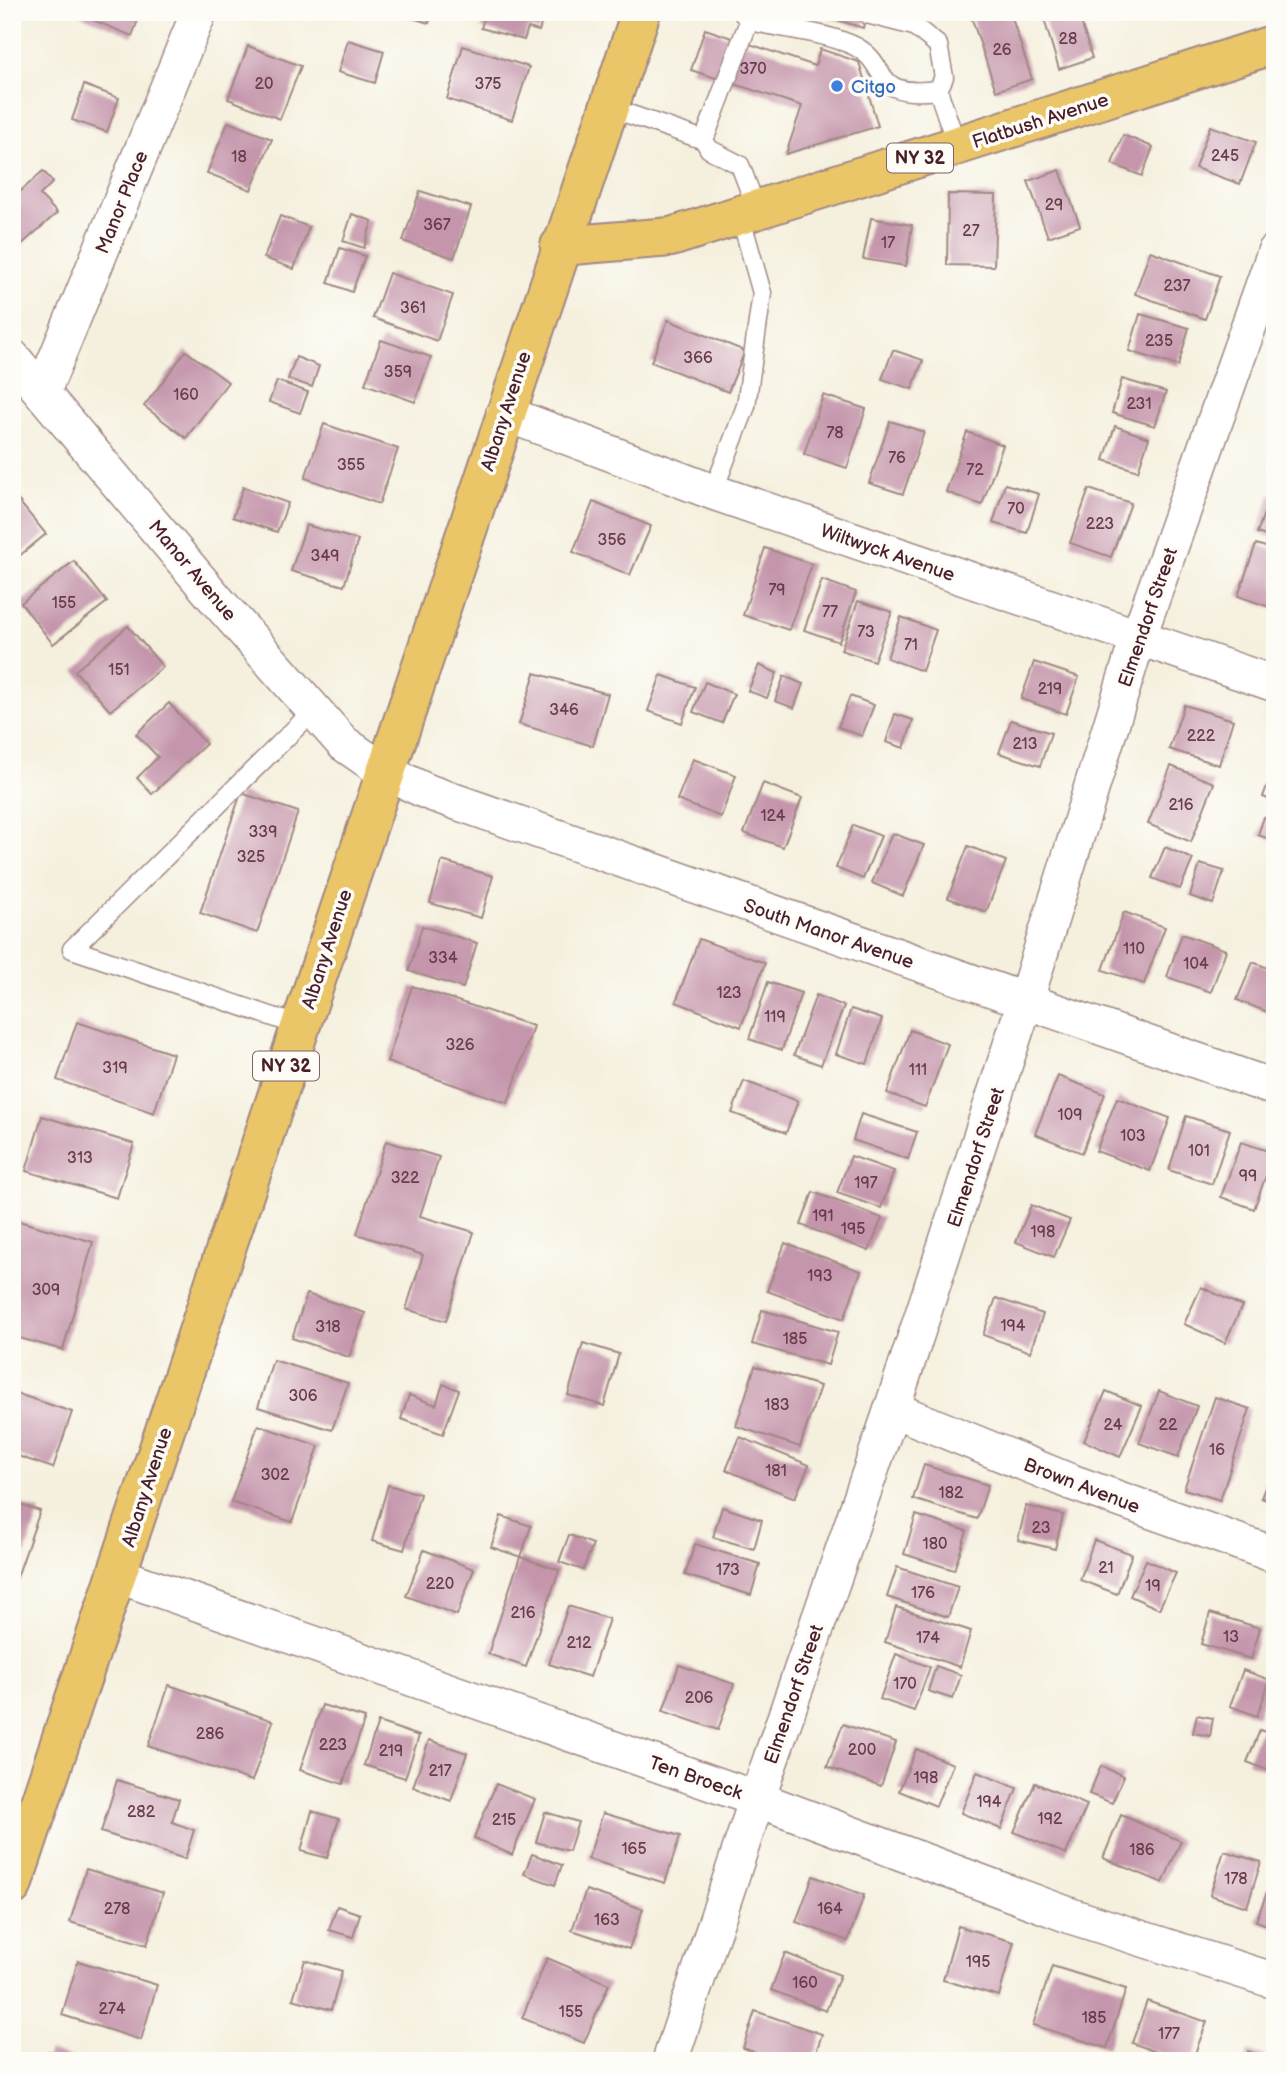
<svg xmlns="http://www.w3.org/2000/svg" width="1287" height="2073" viewBox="0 0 1287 2073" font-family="'Balsamiq Sans',sans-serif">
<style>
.building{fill:#c495ab}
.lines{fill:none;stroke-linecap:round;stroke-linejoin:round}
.lane-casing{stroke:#a08884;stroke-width:21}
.street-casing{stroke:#a08884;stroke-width:38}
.primary-casing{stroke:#a08884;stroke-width:42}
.lane{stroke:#fff;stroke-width:18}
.street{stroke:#fff;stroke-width:35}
.primary{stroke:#ebc669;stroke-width:38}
.shop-dot{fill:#3f7fe0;stroke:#fdfcf7;stroke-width:2.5}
.labels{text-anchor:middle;stroke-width:7;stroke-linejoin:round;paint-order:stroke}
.number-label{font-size:16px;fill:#683c4b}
.shield{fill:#fdfcf7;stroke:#806168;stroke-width:2}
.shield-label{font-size:18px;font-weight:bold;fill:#4a1f2b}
.shop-label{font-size:19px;fill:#366cbe;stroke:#fdfcf7;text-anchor:start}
.street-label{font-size:19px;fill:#4a1f2b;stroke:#fdfcf7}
</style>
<rect width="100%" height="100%" fill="#fdfcf7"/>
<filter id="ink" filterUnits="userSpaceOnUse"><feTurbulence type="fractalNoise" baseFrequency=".0143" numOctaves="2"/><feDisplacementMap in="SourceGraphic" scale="14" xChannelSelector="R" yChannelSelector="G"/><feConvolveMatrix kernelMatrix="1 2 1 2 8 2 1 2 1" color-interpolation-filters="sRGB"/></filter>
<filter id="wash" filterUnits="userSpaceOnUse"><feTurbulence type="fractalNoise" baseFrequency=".00686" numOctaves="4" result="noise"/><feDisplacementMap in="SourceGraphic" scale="28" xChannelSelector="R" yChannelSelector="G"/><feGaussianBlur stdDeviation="1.57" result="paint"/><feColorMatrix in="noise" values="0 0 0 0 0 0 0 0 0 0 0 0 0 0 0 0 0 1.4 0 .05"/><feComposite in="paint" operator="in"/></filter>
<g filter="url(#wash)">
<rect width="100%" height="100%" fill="#f5f0de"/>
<g id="blocks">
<g class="building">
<polygon points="73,12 141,12 132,36"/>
<polygon points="392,12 432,12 429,23"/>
<polygon points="486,12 545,12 539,31 528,28 524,40 481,28"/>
<polygon points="812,12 868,12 863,28"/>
<polygon points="992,12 1010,12 1032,79 996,91 972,19"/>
<polygon points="1064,12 1078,12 1092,58 1059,69 1044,19"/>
<polygon points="705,29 815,66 820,49 859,62 878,126 786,154 802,106 691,70"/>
<polygon points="348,40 384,51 375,83 338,72"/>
<polygon points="248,46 301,66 280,119 228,99"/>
<polygon points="463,46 529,67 512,120 447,99"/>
<polygon points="84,85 119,98 107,132 72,120"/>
<polygon points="228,122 272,139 251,190 207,173"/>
<polygon points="1210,126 1256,142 1240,184 1195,168"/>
<polygon points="1123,135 1153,147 1142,176 1112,164"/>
<polygon points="1060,170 1080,226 1048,237 1028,181"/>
<polygon points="43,171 53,182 40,195 57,213 12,253 12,199"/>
<polygon points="420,191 471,207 454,258 403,241"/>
<polygon points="948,194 996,195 994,266 947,265"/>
<polygon points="352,214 372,221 364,248 343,241"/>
<polygon points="280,216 309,227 294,269 264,258"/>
<polygon points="871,218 912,225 906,266 863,259"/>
<polygon points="340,248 365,256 352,292 328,283"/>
<polygon points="1150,251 1220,276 1205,319 1135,294"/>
<polygon points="389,273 453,295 437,341 373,318"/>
<polygon points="1140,314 1189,328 1178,366 1129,351"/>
<polygon points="668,320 745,351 728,392 651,362"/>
<polygon points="381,340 431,357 415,402 365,384"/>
<polygon points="893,350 923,360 912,389 882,379"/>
<polygon points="186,351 228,382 186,438 144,406"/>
<polygon points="296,357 319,366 312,387 288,379"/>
<polygon points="1122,379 1166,392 1155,426 1112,413"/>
<polygon points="277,381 308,392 300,413 269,402"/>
<polygon points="823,395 866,409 847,468 804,454"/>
<polygon points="890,421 924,432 903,494 869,483"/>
<polygon points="324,424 398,449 379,504 305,478"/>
<polygon points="1115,426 1149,438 1138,471 1104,460"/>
<polygon points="967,432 1003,445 982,505 946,492"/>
<polygon points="1005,484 1039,494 1027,533 993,523"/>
<polygon points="243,487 288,503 277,532 233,517"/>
<polygon points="1089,489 1131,503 1111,557 1070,543"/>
<polygon points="1271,493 1275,495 1275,539 1257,533"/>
<polygon points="17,499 46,534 12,562 12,503"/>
<polygon points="593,502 651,526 630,575 573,552"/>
<polygon points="306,525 358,540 344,586 291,571"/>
<polygon points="1256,544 1275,550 1275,609 1238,596"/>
<polygon points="765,548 812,564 789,630 743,615"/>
<polygon points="74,561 107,602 53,644 21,603"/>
<polygon points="822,580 856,592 839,642 804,630"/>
<polygon points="858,601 892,612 874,661 841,650"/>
<polygon points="901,617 936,630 922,671 887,658"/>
<polygon points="128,626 163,667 110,711 75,671"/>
<polygon points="1034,662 1079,677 1066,714 1021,699"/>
<polygon points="759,665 777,673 767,698 748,691"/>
<polygon points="535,673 608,694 593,746 519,724"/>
<polygon points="661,675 695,687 682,723 648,711"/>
<polygon points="784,676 803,684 794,708 775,701"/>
<polygon points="705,682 734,694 722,723 693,712"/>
<polygon points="850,696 874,705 862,736 838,727"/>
<polygon points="169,703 206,744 152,794 137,778 158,757 136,734"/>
<polygon points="1184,705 1233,720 1219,765 1169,749"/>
<polygon points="895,714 913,720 904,748 886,742"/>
<polygon points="1011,720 1051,733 1040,766 999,753"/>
<polygon points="693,759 736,775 721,817 677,800"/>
<polygon points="1275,763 1275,802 1263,797"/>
<polygon points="1171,766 1214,783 1191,842 1148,824"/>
<polygon points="763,783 802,798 783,847 744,833"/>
<polygon points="241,793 298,812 257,933 200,913"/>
<polygon points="1264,817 1275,821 1275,841 1258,835"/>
<polygon points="853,825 881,836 863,879 836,868"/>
<polygon points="892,833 924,845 903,896 872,883"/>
<polygon points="968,846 1006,861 986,912 948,898"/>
<polygon points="1165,847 1193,859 1180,889 1152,878"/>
<polygon points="442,861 493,876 481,918 430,903"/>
<polygon points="1200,864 1224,871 1213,904 1190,896"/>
<polygon points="1124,912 1165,927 1144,984 1103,970"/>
<polygon points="422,926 477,943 463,988 409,971"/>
<polygon points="1182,934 1226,950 1211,992 1167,977"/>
<polygon points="699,939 765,963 741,1027 676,1002"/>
<polygon points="1253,962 1275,971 1275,1015 1237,1000"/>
<polygon points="768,982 801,993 782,1050 749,1039"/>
<polygon points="412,986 533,1026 508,1103 387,1062"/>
<polygon points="816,995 844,1006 821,1065 794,1055"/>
<polygon points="851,1009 882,1019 867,1064 836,1054"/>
<polygon points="77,1022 173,1054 154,1113 57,1080"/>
<polygon points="910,1030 948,1044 925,1107 887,1093"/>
<polygon points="1058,1076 1105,1094 1082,1153 1035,1134"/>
<polygon points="744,1081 798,1101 786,1133 732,1113"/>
<polygon points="1117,1098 1170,1118 1150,1171 1096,1151"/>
<polygon points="861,1114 917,1132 908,1159 853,1140"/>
<polygon points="42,1116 134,1144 117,1198 26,1171"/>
<polygon points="1186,1116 1230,1130 1212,1184 1169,1170"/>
<polygon points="386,1141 439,1157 420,1216 474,1232 446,1321 406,1309 423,1255 357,1234"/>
<polygon points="1241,1142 1274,1153 1254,1209 1221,1197"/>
<polygon points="851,1156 894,1171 881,1208 837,1193"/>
<polygon points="813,1192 882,1218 869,1251 801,1225"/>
<polygon points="1031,1205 1070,1220 1054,1257 1016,1242"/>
<polygon points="15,1220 93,1242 63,1350 12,1336 12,1232"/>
<polygon points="785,1243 861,1271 844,1319 767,1291"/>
<polygon points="1201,1287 1242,1306 1225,1343 1184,1324"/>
<polygon points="307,1294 365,1313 349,1357 292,1338"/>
<polygon points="996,1298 1043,1314 1030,1352 983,1335"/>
<polygon points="762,1310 838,1332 828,1365 752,1344"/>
<polygon points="583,1343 619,1354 604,1406 568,1395"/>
<polygon points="273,1360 348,1383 332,1430 258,1407"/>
<polygon points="755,1366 820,1386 800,1447 736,1426"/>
<polygon points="443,1384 459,1390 443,1434 401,1419 409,1395 436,1405"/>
<polygon points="1106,1391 1142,1406 1120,1457 1084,1441"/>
<polygon points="1159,1391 1197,1406 1178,1457 1139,1443"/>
<polygon points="12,1392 72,1412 53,1468 12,1454"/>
<polygon points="1215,1397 1250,1409 1220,1500 1184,1489"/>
<polygon points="258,1425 319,1446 292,1522 231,1502"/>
<polygon points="740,1437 809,1465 795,1498 726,1470"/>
<polygon points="1275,1462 1275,1503 1261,1498"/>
<polygon points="924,1465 988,1485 977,1519 913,1499"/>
<polygon points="388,1485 420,1494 404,1550 372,1541"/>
<polygon points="12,1502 40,1511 13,1589 12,1589"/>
<polygon points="1026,1506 1063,1515 1055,1549 1018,1540"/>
<polygon points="722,1507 762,1520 754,1549 713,1537"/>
<polygon points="916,1515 967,1531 954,1570 904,1554"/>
<polygon points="501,1516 531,1526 521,1557 491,1547"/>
<polygon points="569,1535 593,1544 583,1570 559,1562"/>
<polygon points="1094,1540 1132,1554 1117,1594 1080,1580"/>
<polygon points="695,1544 760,1564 751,1595 685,1575"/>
<polygon points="424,1550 474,1569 457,1615 406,1596"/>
<polygon points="520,1557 559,1570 526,1667 488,1654"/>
<polygon points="1146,1560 1176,1573 1159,1609 1130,1596"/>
<polygon points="897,1567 958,1587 948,1617 887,1597"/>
<polygon points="568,1606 609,1619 590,1677 549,1664"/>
<polygon points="896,1607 971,1631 960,1667 885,1642"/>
<polygon points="1210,1613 1260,1628 1251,1659 1201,1644"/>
<polygon points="896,1654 930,1667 914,1711 880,1699"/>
<polygon points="679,1665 734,1684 718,1730 663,1711"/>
<polygon points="936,1666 961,1675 953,1699 928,1691"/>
<polygon points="1243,1670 1270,1680 1257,1716 1230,1706"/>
<polygon points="169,1685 273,1721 252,1781 148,1746"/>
<polygon points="322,1705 365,1718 343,1784 300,1770"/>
<polygon points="1197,1715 1213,1718 1210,1736 1193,1733"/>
<polygon points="378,1722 419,1736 405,1778 364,1765"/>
<polygon points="843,1724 896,1742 881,1786 827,1767"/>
<polygon points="1260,1730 1275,1736 1275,1751 1267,1770 1247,1762"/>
<polygon points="429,1740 467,1753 451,1801 413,1787"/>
<polygon points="916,1749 953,1764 936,1806 899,1791"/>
<polygon points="1101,1766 1124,1776 1112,1803 1089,1794"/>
<polygon points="977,1772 1017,1788 1001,1829 961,1813"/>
<polygon points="117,1780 179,1799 172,1822 194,1830 185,1859 101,1832"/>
<polygon points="1035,1783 1087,1805 1066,1854 1014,1832"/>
<polygon points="496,1784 535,1799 512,1855 474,1838"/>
<polygon points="312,1811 339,1819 327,1858 301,1851"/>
<polygon points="545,1812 578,1822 569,1851 536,1842"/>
<polygon points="603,1813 680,1836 665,1883 588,1859"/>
<polygon points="1121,1815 1181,1841 1163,1883 1103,1858"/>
<polygon points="1224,1851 1261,1862 1247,1907 1210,1895"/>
<polygon points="532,1854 562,1865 555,1885 524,1874"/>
<polygon points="86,1869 163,1893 147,1945 70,1922"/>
<polygon points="1275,1872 1275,1928 1256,1921"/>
<polygon points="813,1876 864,1895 848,1941 796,1922"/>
<polygon points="586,1890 643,1909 629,1949 572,1930"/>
<polygon points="337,1906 360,1914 353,1937 329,1930"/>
<polygon points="958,1926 1014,1942 999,1996 943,1980"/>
<polygon points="785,1953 840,1975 826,2011 771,1990"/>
<polygon points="547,1958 609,1984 584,2043 522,2018"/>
<polygon points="305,1960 342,1971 331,2010 293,1999"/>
<polygon points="78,1961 157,1985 141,2040 62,2015"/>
<polygon points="1052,1966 1126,1989 1107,2048 1033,2025"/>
<polygon points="1147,2001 1207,2022 1192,2061 1180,2061 1132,2043"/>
<polygon points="755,2011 822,2034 813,2061 781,2061 743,2048"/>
<polygon points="49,2051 77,2060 77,2061 45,2061"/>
<polygon points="1248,2051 1275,2060 1275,2061 1245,2061"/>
</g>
</g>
</g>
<g filter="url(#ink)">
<use href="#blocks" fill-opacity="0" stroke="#a08884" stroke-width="2"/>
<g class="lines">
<defs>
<g id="lane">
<path d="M 742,12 L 749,21 C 782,28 820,32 850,44 C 894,62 865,99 938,90"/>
<polyline points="867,14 914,26 938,45 944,77 938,90 957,146"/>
<polyline points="608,107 704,140 709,149 740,165 757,210"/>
<polyline points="704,140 749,21"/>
<polyline points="713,492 746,406 762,293 740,215"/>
<polyline points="300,1026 72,949 314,710"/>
</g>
<g id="street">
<polyline points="12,357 214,597 343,743 385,772 428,792 1275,1088"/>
<polyline points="43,391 199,12"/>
<polyline points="504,413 713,492 1275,684"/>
<polyline points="892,1409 1071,1482 1275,1555"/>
<polyline points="117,1575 757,1799 1074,1917 1275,1981"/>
<polyline points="670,2061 757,1799 892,1409 1025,1002 1138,638 1275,252"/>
</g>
<g id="primary">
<polyline points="560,246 671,237 1275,44"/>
<polyline points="12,1886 641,12"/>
</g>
</defs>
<use href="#lane" class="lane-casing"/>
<use href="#street" class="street-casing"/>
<use href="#primary" class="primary-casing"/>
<use href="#lane" class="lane"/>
<use href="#street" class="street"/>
<use href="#primary" class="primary"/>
</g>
</g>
<circle class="shop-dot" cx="837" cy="86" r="7"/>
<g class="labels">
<g class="number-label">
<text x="1068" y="44">28</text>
<text x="1002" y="55">26</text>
<text x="753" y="74">370</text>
<text x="264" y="89">20</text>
<text x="488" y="89">375</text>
<text x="1225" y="161">245</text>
<text x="239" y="162">18</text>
<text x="1054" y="210">29</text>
<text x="437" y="230">367</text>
<text x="971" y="236">27</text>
<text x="888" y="248">17</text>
<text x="1177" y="291">237</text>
<text x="413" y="313">361</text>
<text x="1159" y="346">235</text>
<text x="698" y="363">366</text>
<text x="398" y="377">359</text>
<text x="186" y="400">160</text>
<text x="1139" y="409">231</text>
<text x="835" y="438">78</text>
<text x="897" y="463">76</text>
<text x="351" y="470">355</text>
<text x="975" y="475">72</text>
<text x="1016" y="514">70</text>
<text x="1100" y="529">223</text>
<text x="612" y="545">356</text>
<text x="325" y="561">349</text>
<text x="777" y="595">79</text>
<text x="64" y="608">155</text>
<text x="830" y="617">77</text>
<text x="866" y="637">73</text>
<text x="911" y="650">71</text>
<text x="119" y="675">151</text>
<text x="1050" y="694">219</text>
<text x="564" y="715">346</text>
<text x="1201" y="741">222</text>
<text x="1025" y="749">213</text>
<text x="1181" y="810">216</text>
<text x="773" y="821">124</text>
<text x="263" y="837">339</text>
<text x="251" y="862">325</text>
<text x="1134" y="954">110</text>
<text x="443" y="963">334</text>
<text x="1196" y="969">104</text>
<text x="729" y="998">123</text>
<text x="775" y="1022">119</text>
<text x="460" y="1050">326</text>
<text x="115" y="1073">319</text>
<text x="918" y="1075">111</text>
<text x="1070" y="1120">109</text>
<text x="1133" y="1141">103</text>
<text x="1199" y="1156">101</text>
<text x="80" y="1163">313</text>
<text x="1248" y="1181">99</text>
<text x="405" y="1183">322</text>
<text x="866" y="1188">197</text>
<text x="823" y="1221">191</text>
<text x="853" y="1234">195</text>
<text x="1043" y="1237">198</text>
<text x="820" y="1281">193</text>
<text x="46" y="1295">309</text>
<text x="1013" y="1331">194</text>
<text x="328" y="1332">318</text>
<text x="795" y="1344">185</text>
<text x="303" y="1401">306</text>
<text x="777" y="1410">183</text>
<text x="1113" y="1430">24</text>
<text x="1168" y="1430">22</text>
<text x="1217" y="1455">16</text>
<text x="776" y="1476">181</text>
<text x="275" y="1480">302</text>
<text x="951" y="1498">182</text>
<text x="1041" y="1533">23</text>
<text x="935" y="1549">180</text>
<text x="1106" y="1573">21</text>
<text x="728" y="1575">173</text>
<text x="440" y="1589">220</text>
<text x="1153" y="1591">19</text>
<text x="923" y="1598">176</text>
<text x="523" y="1618">216</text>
<text x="1231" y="1642">13</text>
<text x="928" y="1643">174</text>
<text x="579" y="1648">212</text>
<text x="905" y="1689">170</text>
<text x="699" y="1703">206</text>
<text x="210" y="1739">286</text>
<text x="333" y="1750">223</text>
<text x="862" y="1755">200</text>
<text x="391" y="1756">219</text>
<text x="440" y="1776">217</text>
<text x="926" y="1783">198</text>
<text x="989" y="1807">194</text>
<text x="141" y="1817">282</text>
<text x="1050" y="1824">192</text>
<text x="504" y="1825">215</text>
<text x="634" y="1854">165</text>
<text x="1142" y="1855">186</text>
<text x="1236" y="1884">178</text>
<text x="117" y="1914">278</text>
<text x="830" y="1914">164</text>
<text x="607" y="1925">163</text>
<text x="978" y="1967">195</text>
<text x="805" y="1988">160</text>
<text x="112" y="2014">274</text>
<text x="571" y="2017">155</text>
<text x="1094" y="2023">185</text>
<text x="1169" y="2039">177</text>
</g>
<g class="shield">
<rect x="887" y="143.5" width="66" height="29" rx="5"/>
<rect x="253" y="1051.5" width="66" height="29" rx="5"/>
</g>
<g class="shield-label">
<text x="920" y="164">NY 32</text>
<text x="286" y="1072">NY 32</text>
</g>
<g class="shop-label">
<text x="851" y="93">Citgo</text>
</g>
<g class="street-label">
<text transform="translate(1040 120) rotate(-18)" y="7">Flatbush Avenue</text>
<text transform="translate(121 202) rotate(-68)" y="7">Manor Place</text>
<text transform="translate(505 411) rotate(-72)" y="7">Albany Avenue</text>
<text transform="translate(888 552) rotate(19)" y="7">Wiltwyck Avenue</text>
<text transform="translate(193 570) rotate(50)" y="7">Manor Avenue</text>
<text transform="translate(1147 617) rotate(-71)" y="7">Elmendorf Street</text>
<text transform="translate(829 933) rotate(19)" y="7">South Manor Avenue</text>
<text transform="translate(326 949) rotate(-72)" y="7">Albany Avenue</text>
<text transform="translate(975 1157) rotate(-72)" y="7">Elmendorf Street</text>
<text transform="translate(1082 1485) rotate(21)" y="7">Brown Avenue</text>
<text transform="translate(146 1487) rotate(-72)" y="7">Albany Avenue</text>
<text transform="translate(793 1694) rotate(-71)" y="7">Elmendorf Street</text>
<text transform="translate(696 1777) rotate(19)" y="7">Ten Broeck</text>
</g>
</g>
<rect width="1287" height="2073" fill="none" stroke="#fdfcf7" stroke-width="42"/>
</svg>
